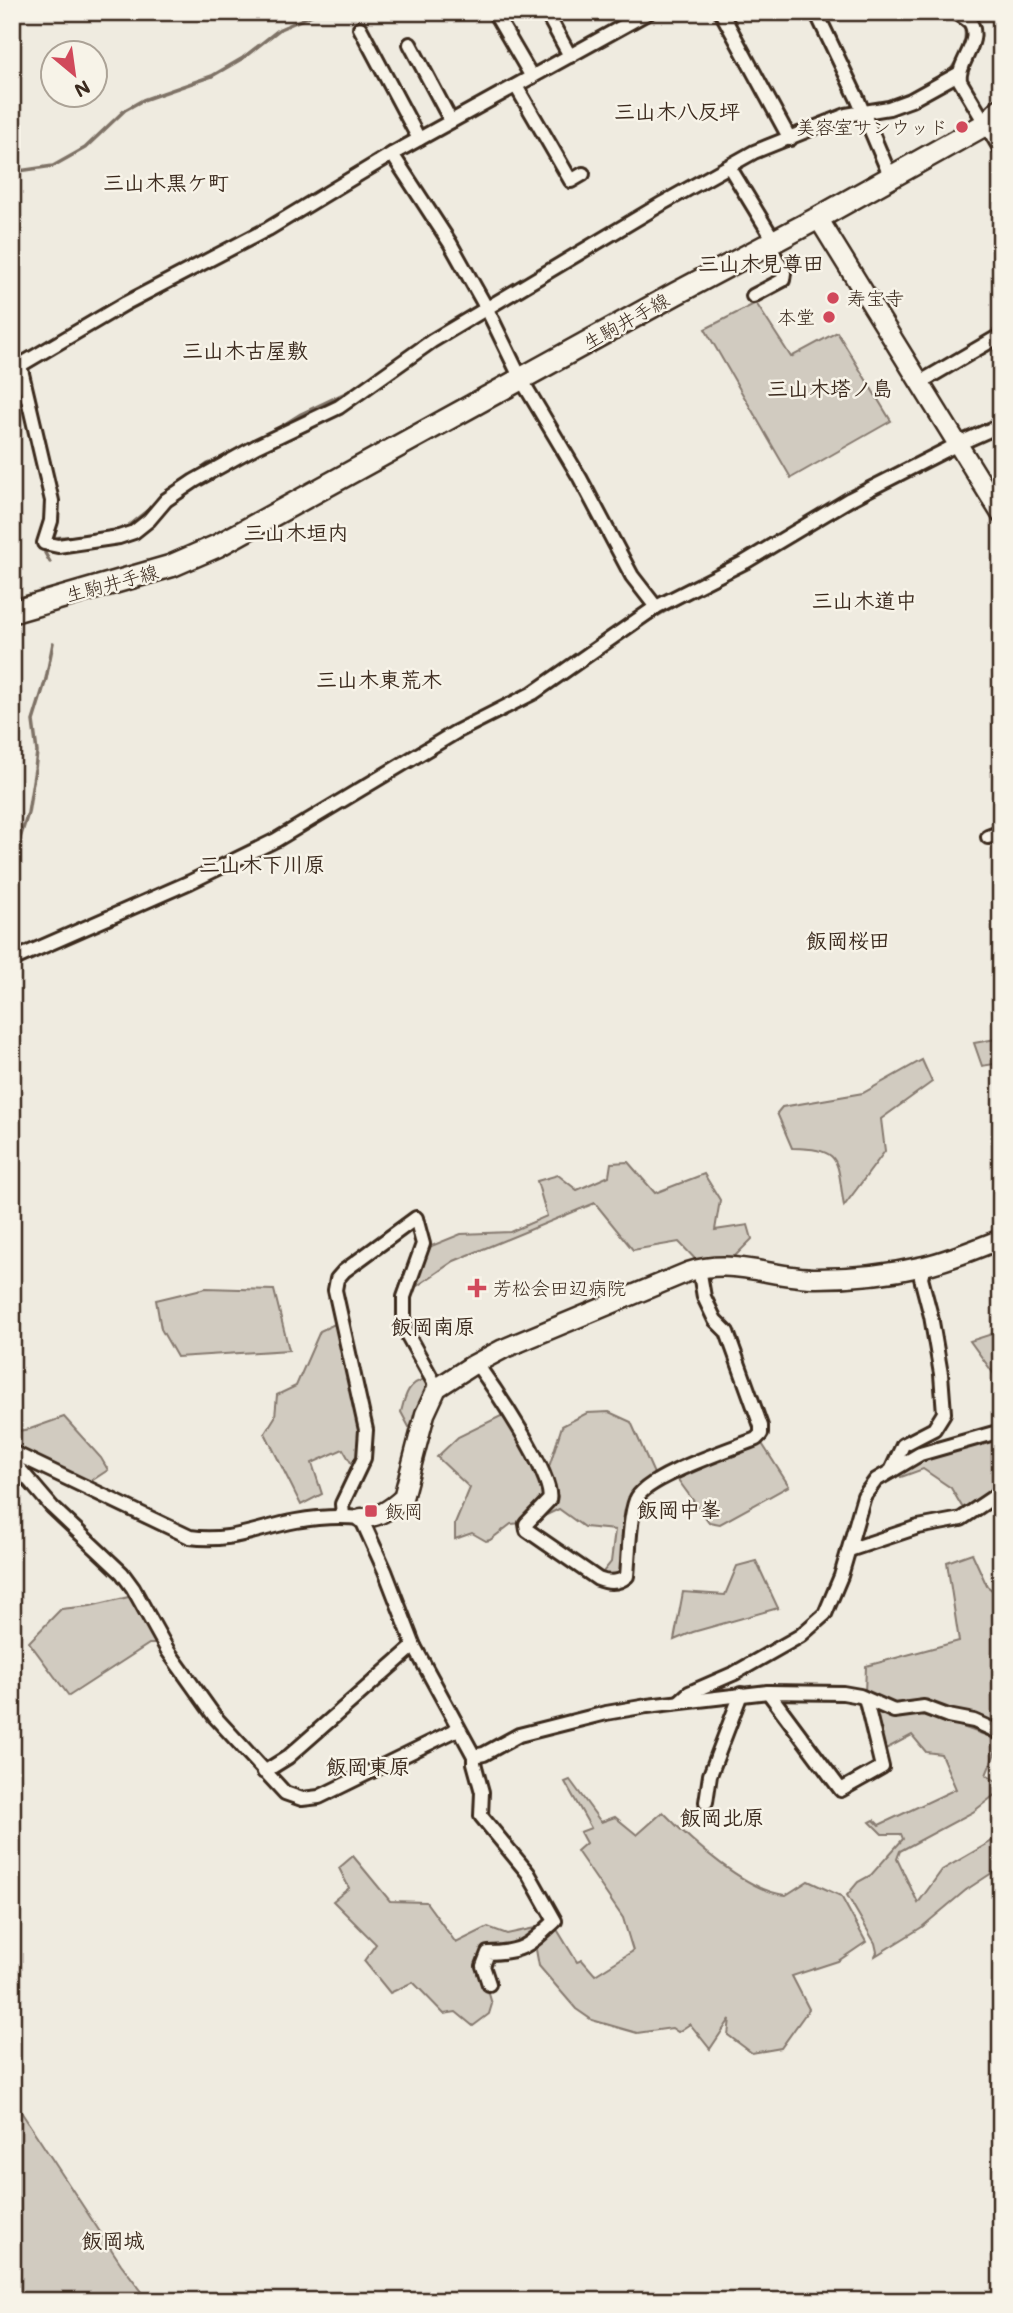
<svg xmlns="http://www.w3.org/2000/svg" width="1013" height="2313" viewBox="0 0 1013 2313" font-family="Mali,'Klee One',sans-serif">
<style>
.green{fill:#d1cbc0;stroke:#867a6f;stroke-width:2}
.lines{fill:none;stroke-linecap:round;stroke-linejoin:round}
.stream{stroke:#7e7266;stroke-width:3.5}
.street-casing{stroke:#3b2a1e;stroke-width:18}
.secondary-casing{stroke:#3b2a1e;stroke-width:23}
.primary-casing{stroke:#3b2a1e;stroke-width:26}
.street{stroke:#f7f3e8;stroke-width:12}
.secondary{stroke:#f7f3e8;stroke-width:18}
.primary{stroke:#f7f3e8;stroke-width:21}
.poi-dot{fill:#d1495b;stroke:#f7f3e8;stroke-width:2.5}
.labels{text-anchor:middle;stroke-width:5;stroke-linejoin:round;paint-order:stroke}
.poi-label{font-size:19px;fill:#3b2a1e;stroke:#f7f3e8;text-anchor:start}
.street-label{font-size:19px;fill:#3b2a1e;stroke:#f7f3e8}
.neighbourhood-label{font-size:21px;font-weight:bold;fill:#3b2a1e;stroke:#f7f3e8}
</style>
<rect width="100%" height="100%" fill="#efebe0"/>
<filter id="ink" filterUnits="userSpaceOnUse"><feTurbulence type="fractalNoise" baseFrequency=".0143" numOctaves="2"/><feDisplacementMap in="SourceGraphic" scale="14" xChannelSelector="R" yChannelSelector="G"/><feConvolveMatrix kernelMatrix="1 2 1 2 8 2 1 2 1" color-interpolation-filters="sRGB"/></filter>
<g filter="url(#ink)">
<g class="green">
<polygon points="756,303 791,357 837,332 891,421 791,478 705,329"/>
<polygon points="1001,1038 1001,1063 982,1066 974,1043"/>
<path d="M 922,1060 L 932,1082 L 881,1119 L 885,1151 L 844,1206 C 836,1160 844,1149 792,1148 L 777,1113 L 782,1107 L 863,1093 Z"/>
<polygon points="628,1162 655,1193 704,1174 720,1200 715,1230 748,1225 752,1239 733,1258 721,1258 698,1262 679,1242 633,1250 595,1203 454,1261 411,1290 424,1249 461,1234 510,1232 547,1216 537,1181 558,1175 577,1190 609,1176 611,1163"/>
<polygon points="206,1288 274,1290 289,1350 177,1357 161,1329 156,1300"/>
<path d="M 339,1322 C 347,1361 360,1402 361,1442 C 362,1451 357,1460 354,1468 L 343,1449 L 312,1463 L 322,1494 L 301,1505 L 265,1433 L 275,1417 L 277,1395 L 296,1386 L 320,1331 Z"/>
<polygon points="1001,1331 1001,1384 970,1341"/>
<path d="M 426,1379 L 426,1396 L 417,1424 L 409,1427 L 401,1412 C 405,1396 408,1382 426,1379 Z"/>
<polygon points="609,1412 631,1422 655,1476 634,1493 622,1573 614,1577 599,1577 611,1562 615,1530 584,1527 559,1509 540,1518 557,1500 558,1496 548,1470 562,1426 587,1413"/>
<polygon points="505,1414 532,1457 547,1493 522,1523 511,1524 490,1540 486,1541 472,1533 455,1539 455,1524 470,1488 437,1457 458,1437"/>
<polygon points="64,1417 101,1458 108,1470 88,1483 12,1446 12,1432 30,1429"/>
<polygon points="1001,1434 1001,1485 964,1510 951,1488 923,1469 901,1477 897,1470 921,1456"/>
<polygon points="761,1442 789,1486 720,1524 709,1522 676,1477"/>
<polygon points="972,1553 987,1586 1001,1597 1001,1727 993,1721 937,1707 894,1706 865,1694 866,1666 959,1641 947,1562"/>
<polygon points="756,1561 778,1608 693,1632 674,1640 683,1592 725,1595 737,1566"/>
<polygon points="133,1596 160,1644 149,1644 69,1696 29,1642 61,1609 90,1606"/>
<polygon points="873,1708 920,1712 988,1736 999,1743 986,1775 1001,1784 1001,1790 973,1812 900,1851 897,1859 918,1903 942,1870 1001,1836 1001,1867 966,1890 922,1927 875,1956 877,1952 875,1943 847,1895 858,1882 871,1875 903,1839 901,1834 882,1834 870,1822 874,1820 879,1825 956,1789 941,1754 926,1752 912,1735 882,1751"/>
<path d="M 570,1780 L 601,1822 L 615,1817 L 637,1835 L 663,1812 C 690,1840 747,1892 786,1895 L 808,1881 L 841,1896 L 866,1942 L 838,1961 L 792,1976 L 809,2009 L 781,2048 L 752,2053 L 728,2035 L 730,2019 L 710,2049 L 690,2024 L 678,2032 L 672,2028 L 637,2033 L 592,2020 L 576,2009 L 539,1966 L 535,1944 L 552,1927 L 558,1931 L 577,1962 L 582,1960 L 595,1975 L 633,1951 L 623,1918 L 577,1851 L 586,1843 L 580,1832 L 591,1828 L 565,1782 Z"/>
<polygon points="353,1856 390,1901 426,1902 456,1943 488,1927 507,1934 544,1926 530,1940 480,1963 492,2004 489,2014 473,2026 456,2012 444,2014 413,1982 390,1993 364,1961 376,1944 333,1901 349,1888 339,1868"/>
<polygon points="12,2098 121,2264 149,2301 12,2301"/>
</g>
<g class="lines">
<g class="stream">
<path d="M 949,73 C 958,59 968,45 965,29"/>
<polyline points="377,170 391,163"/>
<polyline points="12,172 53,166 85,148 125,110 143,100 212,76 243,58 280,29 319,12"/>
<polyline points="217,263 250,245"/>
<polyline points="103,324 201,271"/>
<polyline points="448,324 480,305"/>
<polyline points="12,335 23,359"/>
<polyline points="26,370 51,354"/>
<polyline points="269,434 301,414 358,387"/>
<polyline points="193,475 208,464 228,455"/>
<polyline points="124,529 153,506"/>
<polyline points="812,529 891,485"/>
<polyline points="50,538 86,536"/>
<polyline points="47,547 45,553 50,562"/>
<polyline points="641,625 704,589"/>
<polyline points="292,837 342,807"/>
<polyline points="12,898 17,880 16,851 28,813 35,769 37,752 33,721 46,679 53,643"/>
<polyline points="12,967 63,944"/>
</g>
<defs>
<g id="street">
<polyline points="494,12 532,77"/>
<polyline points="546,12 570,56"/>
<polyline points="721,12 790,139"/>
<polyline points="816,12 858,100 891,178"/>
<path d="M 956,12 C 960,15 967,19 970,22 C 983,42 956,63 960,81 L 1001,150"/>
<polyline points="360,28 419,139"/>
<polyline points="410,44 451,121"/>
<polyline points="516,86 571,181 583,174"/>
<polyline points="392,154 450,243 487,309 521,379 580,478 632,576 656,607"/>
<polyline points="730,168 775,242"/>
<polyline points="753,296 783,280 784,273 769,245"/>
<polyline points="20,365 52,501 51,521 44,543 58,546 119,537 134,532 149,520 166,500 194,481 257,446 339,407 432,341 663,203 754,152 846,115 889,108 911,100 958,74"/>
<polyline points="12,370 126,303 268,229 392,154 649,12"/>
<polyline points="919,383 1001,335"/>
<polyline points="988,837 1001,832"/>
<polyline points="12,960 190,882 276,840 456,732 533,693 656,607 745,562 850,499 958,444 1001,425"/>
<path d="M 476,1363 C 492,1385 556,1478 549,1500 L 526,1524 L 527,1530 L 598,1579 C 608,1583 618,1584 627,1576 C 629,1556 629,1518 636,1500 C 644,1477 732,1449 756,1439 L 761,1434 L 761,1426 L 727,1332 L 715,1320 L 704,1297 L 699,1268"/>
<path d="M 12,1452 L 190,1537 C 230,1543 258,1528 296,1521 C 318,1517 339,1516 361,1518 L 385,1571 L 414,1646 L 474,1756 L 474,1763 L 482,1792 L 481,1816 L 528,1873 L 555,1921 C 529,1945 524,1952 488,1953 L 483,1966 L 489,1984"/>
<polyline points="12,1458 16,1465 52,1507 122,1573 133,1588 168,1651 215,1717 285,1793 302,1799 319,1797 458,1729"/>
<polyline points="891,1471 903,1445 934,1429 944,1413 941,1374 931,1316 921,1278 924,1266"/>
<polyline points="343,1516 342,1504 364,1458 366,1430 335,1290 337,1279 344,1271 416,1218 423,1244 404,1297 404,1323 407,1334 437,1388"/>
<polyline points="849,1550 918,1527 961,1519 1001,1492"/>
<polyline points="768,1692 841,1790 882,1767 866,1701"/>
<polyline points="679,1702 689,1693 735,1673 800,1636 825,1614 841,1576 864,1496 876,1480 920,1454 1001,1431"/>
<polyline points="474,1756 484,1754 519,1735 606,1713 647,1706 768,1692 843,1693 860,1696 894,1711 924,1707 948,1716 974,1721 1001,1733"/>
<polyline points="264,1772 288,1757 414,1646"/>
<polyline points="706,1802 710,1775 741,1694"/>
</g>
<g id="secondary">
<polyline points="818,218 1001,514"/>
<path d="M 361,1518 C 376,1519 392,1508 403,1498 L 425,1414 L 437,1388 L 471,1366 L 503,1349 L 688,1272 C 735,1257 770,1278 817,1278 C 851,1278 890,1274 924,1266 C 950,1260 976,1249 1001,1239"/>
</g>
<polyline id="primary" points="12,612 171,566 217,546 675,294 818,218 986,124 1001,109"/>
</defs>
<use href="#street" class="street-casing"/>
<use href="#secondary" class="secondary-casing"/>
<use href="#primary" class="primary-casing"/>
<use href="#street" class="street"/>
<use href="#secondary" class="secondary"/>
<use href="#primary" class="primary"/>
</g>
</g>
<g class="poi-dot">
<circle cx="962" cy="127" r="7"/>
<circle cx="833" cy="298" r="7"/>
<circle cx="829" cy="317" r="7"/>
<path d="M473.5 1277.5h7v7h7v7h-7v7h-7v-7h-7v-7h7z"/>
<rect x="364" y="1504" width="14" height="14" rx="3.5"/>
</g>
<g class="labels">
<g class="poi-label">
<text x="948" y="134" text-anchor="end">美容室サンウッド</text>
<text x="847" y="305">寿宝寺</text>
<text x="815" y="324" text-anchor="end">本堂</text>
<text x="493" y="1295">芳松会田辺病院</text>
<text x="385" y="1518">飯岡</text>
</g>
<g class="street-label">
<text transform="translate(626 321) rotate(-29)" y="7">生駒井手線</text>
<text transform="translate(112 583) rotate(-15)" y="7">生駒井手線</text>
</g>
<g class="neighbourhood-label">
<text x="677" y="119">三山木八反坪</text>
<text x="166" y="190">三山木黒ケ町</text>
<text x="761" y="271">三山木見尊田</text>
<text x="245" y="358">三山木古屋敷</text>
<text x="830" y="396">三山木塔ノ島</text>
<text x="296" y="540">三山木垣内</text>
<text x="864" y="608">三山木道中</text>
<text x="379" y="687">三山木東荒木</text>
<text x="262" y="872">三山木下川原</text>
<text x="848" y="948">飯岡桜田</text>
<text x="433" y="1334">飯岡南原</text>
<text x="679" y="1517">飯岡中峯</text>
<text x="368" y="1774">飯岡東原</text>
<text x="722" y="1825">飯岡北原</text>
<text x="113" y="2248">飯岡城</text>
</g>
</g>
<rect width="1013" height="2313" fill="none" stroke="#f7f3e8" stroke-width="42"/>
<rect x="21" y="21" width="971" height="2271" fill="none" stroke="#3b2a1e" stroke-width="2.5" filter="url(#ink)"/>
<g transform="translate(74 74) rotate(151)"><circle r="33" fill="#f7f3e8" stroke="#aca397" stroke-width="2"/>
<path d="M0-5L12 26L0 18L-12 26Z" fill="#d1495b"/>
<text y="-10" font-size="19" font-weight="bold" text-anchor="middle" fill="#3b2a1e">N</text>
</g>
</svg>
